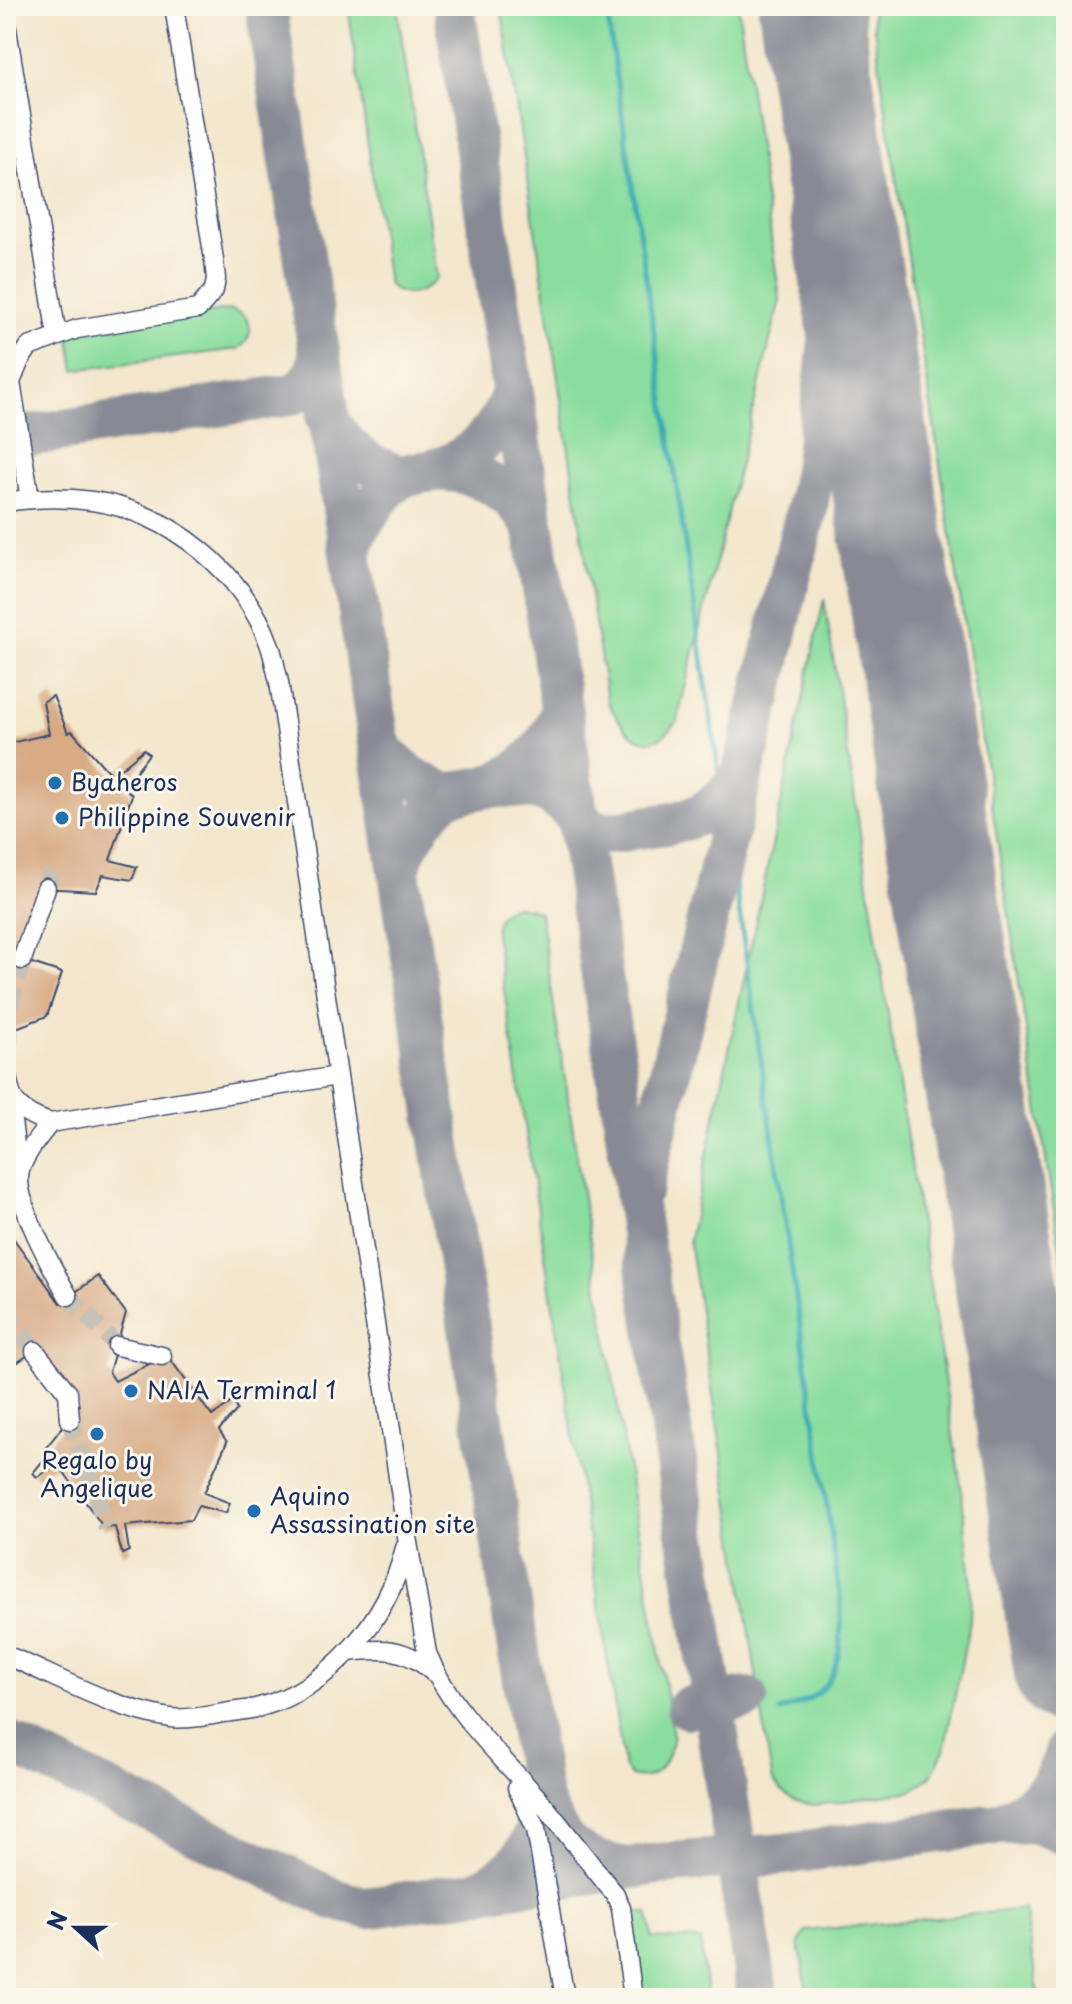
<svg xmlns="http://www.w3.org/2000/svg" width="1072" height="2004" viewBox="0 0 1072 2004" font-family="'Playpen Sans',sans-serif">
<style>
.green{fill:#8add9e;stroke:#52867e;stroke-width:2}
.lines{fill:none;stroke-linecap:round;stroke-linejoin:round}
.stream{stroke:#3aacb3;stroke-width:5}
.taxiway{stroke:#878a95;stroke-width:42}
.runway{stroke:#878a95;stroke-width:104}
.building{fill:#d8ab85}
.minor-tunnel{stroke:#c8c1b6;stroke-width:18;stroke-dasharray:18 9;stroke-linecap:butt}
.minor-casing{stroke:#3b4a6e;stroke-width:21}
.minor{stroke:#fff;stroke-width:18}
.poi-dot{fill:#1f6fb2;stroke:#fbf7ec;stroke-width:3}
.labels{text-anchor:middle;stroke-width:6;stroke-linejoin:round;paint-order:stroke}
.poi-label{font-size:24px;fill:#1b2f5e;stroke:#fbf7ec;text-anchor:start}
</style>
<rect width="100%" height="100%" fill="#fbf7ec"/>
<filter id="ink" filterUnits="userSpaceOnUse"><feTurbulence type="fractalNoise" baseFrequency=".0125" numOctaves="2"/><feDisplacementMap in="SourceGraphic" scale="16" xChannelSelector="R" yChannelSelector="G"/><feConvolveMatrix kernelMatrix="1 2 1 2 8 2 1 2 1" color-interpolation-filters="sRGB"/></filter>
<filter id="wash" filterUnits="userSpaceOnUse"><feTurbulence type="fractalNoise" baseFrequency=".006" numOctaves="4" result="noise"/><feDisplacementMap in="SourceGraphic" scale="32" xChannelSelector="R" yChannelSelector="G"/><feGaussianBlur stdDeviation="1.8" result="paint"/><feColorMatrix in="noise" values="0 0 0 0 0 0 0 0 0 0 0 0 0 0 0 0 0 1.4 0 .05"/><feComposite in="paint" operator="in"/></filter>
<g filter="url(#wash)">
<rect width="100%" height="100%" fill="#f3e6cc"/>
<g class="green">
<path d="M 348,6 L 397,6 L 437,278 C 423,294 404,301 388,284 Z"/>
<path d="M 501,6 L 738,6 L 780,300 L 677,721 C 648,762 623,732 607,700 Z"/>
<polygon points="871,6 1066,6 1066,1290 889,131"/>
<path d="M 228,310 C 252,312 258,336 238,349 L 75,370 L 69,334 Z"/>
<path d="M 824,599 L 961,1487 L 971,1579 L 970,1621 L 944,1750 L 931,1776 L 911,1791 L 817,1805 C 796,1804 782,1797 772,1778 L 689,1240 Z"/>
<path d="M 516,906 L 529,908 L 540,913 L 585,1211 L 673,1735 C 669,1758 660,1784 631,1776 L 624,1767 L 495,932 C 496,918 502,909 516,906 Z"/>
<polygon points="1024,1909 1039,1998 808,1998 799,1943 806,1931"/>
<polygon points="631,1913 648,1913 652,1938 700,1940 708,1998 642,1998"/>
</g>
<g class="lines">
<path class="stream" d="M 606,6 L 841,1603 C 842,1636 842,1681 809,1699 C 800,1704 789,1707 780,1711"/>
<g class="taxiway">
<path d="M 266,6 L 541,1798 C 561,1847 576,1859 628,1868"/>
<polyline points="454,6 758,1998"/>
<path d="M 327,418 C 342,445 368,468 399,475 C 407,477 416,474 424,472 C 466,465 500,433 512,392"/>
<path d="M 6,439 L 290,395 C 309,388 317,373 319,354"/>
<path d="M 351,559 C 350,542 359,528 368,514 C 376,502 389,485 402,477 C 408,473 419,473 426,472 C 470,465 513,489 533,528"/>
<path d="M 378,738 C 383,754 396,765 410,775 C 420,782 436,791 449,793 C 455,794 462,792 468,791 C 512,783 548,754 561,710"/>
<path d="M 399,870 C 403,846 429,808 450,795 C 467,785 529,784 547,793 C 567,802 583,829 601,832 C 612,834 626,830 638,828 C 687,822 712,818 742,775"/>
<polyline points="642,1188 806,512 815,465 830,334 835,167"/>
<polyline points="687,1708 747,1698"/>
<path d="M 6,1741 L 333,1899 L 367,1908 L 659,1864 L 784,1854 L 997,1824 C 1035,1807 1054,1791 1066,1750"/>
<polyline points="997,1824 1037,1823 1066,1835"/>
<path d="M 479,1890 C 521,1870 537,1843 541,1798"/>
</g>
<polyline class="runway" points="810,6 1066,1672"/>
</g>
<g id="blocks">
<g class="building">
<polygon points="53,696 68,733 72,731 112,776 144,749 149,754 124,787 132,795 110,860 137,867 132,880 103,875 96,891 41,888 17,958 62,973 47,1016 6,1032 6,744 49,734 43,702"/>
<polygon points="6,1228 60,1303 98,1276 126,1313 109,1372 115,1381 167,1355 212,1416 233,1401 237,1410 219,1430 227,1442 204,1493 230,1503 226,1513 198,1506 191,1520 125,1526 129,1551 122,1554 115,1527 104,1528 58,1464 37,1477 33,1473 49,1453 45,1449 79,1406 39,1348 6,1370"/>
</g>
</g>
</g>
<g filter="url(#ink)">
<use href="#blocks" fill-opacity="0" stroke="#3b4a6e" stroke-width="2"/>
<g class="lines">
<g class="minor-tunnel">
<polyline points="46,888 54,866"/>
<polyline points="7,1032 9,1009 22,960"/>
<polyline points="68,1296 117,1346"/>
<polyline points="6,1311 35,1351"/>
<polyline points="70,1420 107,1528"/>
</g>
<defs>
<g id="minor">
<polyline points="6,23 57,336"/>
<polyline points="30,499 11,382 20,360 29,347 77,329 198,309 214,290 216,279 214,260 174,6"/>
<path d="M 6,502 C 33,498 64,497 92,501 C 169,511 245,573 270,646 C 274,658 276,670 279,682 L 407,1537 L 427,1653 C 450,1711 502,1756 542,1803 C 567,1833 590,1864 615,1894 L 621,1908 L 633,1998"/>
<polyline points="22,960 46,888"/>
<polyline points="6,1058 7,1032"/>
<path d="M 6,1063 C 9,1100 13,1110 50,1123"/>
<polyline points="8,1091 19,1175"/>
<path d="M 68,1296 C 54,1271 17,1206 19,1176 C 21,1158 39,1137 50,1123 L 337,1076"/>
<polyline points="117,1346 162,1356"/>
<polyline points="35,1351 68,1393 70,1420"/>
<path d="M 348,1652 C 384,1648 406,1647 434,1673"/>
<path d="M 6,1655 C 60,1678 111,1708 170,1718 C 187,1720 207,1716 224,1713 C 236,1711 249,1710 260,1707 C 332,1687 388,1618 405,1548"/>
<polyline points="517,1788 536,1829 565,1998"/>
</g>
</defs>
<use href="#minor" class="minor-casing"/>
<use href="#minor" class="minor"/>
</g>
</g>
<g class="poi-dot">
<circle cx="55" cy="783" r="8"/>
<circle cx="62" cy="818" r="8"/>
<circle cx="131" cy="1391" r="8"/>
<circle cx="97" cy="1434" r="8"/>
<circle cx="254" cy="1511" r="8"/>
</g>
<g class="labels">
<g class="poi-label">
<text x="71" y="791">Byaheros</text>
<text x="78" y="826">Philippine Souvenir</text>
<text x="147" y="1399">NAIA Terminal 1</text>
<text x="97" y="1469" text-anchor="middle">Regalo by<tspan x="97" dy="28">Angelique</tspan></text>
<text x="270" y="1505">Aquino<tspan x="270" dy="28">Assassination site</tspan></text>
</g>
</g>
<rect width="1072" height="2004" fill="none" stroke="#fbf7ec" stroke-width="32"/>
<g transform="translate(76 1928) rotate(291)" stroke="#fbf7ec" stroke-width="6" paint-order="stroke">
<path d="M0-6L14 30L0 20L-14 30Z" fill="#1b2f5e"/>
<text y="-12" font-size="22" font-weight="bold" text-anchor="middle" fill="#1b2f5e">N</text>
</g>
</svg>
